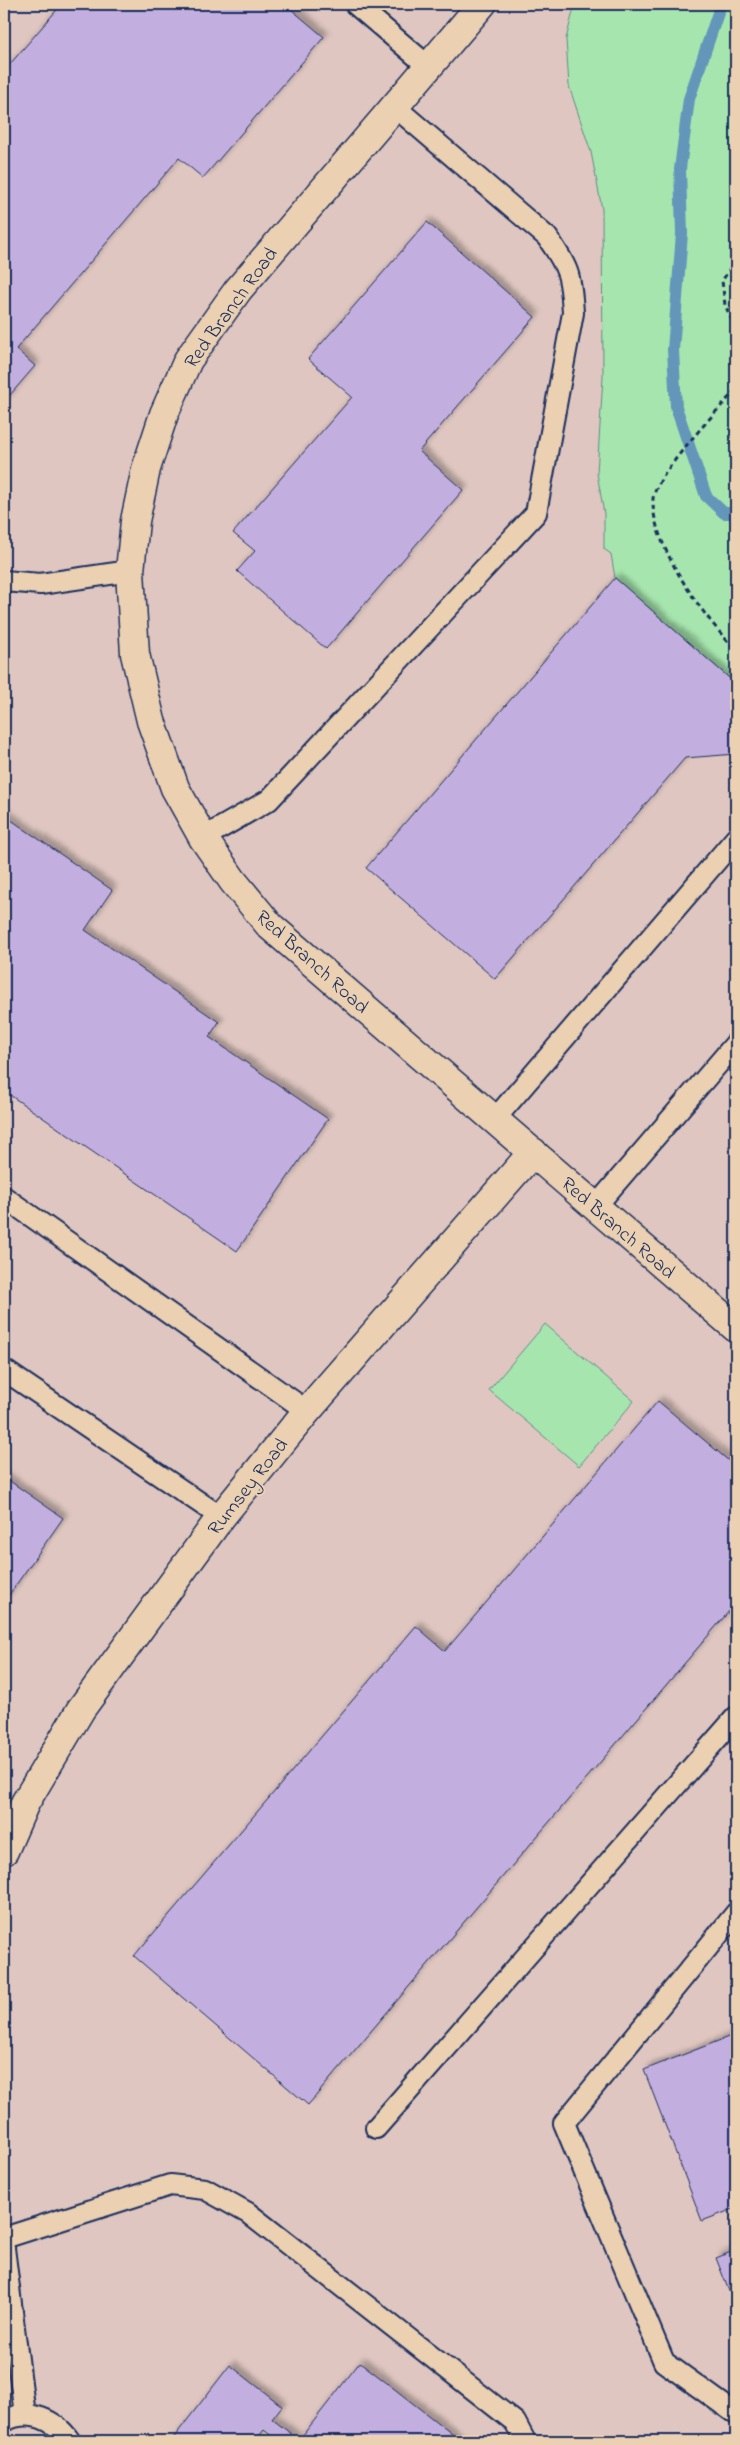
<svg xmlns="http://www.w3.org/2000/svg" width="740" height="2445" viewBox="0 0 740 2445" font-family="'Indie Flower',sans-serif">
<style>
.built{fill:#dfc6c0}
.green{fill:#a6e6ae;stroke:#608a86}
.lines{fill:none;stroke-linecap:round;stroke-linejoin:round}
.stream{stroke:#6496b9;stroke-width:12}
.building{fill:#c3afdf;stroke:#1b2f5e;filter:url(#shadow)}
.lane-casing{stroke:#1b2f5e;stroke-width:24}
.street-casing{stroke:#1b2f5e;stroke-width:31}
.path{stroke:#1b2f5e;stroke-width:3;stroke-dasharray:5 4;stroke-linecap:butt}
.lane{stroke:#ebd0b2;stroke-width:20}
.street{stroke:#ebd0b2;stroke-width:28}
.labels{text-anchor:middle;stroke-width:4;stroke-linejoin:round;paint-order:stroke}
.street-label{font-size:20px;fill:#1b2f5e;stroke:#ebd0b2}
</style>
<defs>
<filter id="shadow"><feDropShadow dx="4.5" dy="-4.5" stdDeviation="2.5" flood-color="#0004"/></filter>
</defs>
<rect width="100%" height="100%" fill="#ebd0b2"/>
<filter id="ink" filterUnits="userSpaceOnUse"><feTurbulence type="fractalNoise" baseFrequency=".02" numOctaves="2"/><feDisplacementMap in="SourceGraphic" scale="10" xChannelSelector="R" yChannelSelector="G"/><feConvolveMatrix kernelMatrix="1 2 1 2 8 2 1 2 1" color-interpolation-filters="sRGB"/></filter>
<g filter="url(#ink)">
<rect class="built" x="4" y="4" width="732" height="2437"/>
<g class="green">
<polygon points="575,4 736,4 736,684 615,578 611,554 604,549 604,514 597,473 603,377 602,209 591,152 569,86 566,39"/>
<polygon points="545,1324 634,1401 579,1466 489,1390"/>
</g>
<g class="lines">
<polyline class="stream" points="721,4 689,99 680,169 682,233 673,350 676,407 706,496 724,513 736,513"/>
</g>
<g class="building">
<polygon points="62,4 285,4 324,37 203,178 179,158 16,349 35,366 4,402 4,71"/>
<polygon points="427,222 535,317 419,451 463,490 326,649 237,571 255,551 233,533 352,397 308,359"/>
<polygon points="615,578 736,684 736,754 685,758 495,979 366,868"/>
<polygon points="4,815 112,890 85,930 219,1022 209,1037 328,1119 237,1251 4,1091"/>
<polygon points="658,1401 736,1467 736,1603 308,2105 134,1956 416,1626 445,1651"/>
<polygon points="4,1477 63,1518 4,1602"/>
<polygon points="736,2034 736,2208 702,2221 644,2070"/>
<polygon points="736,2250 736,2309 716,2258"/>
<polygon points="360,2362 461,2441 278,2441 264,2430 255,2441 171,2441 230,2365 282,2406 272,2419 299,2440"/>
</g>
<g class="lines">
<defs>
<g id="lane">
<polyline points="355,4 428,66"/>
<polyline points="4,581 40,584 130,571"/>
<path d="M 203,838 L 269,800 L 536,513 L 573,313 C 571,276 569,268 547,237 L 394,106"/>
<polyline points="495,1119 736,838"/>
<polyline points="4,1197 307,1411"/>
<polyline points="596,1206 736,1043"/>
<polyline points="4,1370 221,1517"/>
<polyline points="736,1913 564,2123 664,2362 736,2414"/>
<polyline points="376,2128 736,1717"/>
<polyline points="4,2238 170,2185 205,2189 248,2213 515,2422 525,2441"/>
<polyline points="4,2248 25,2415"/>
<path d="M 4,2421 C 29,2408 55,2419 70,2441"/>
</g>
<g id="street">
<polyline points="482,4 238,290 188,360 164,414 146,469 135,521 130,571 135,654 151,721 175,788 203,838 233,881 270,926 736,1328"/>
<polyline points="4,1851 25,1803 81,1709 221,1517 307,1411 533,1152"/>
</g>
</defs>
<use href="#lane" class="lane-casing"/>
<use href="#street" class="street-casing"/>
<g class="path">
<polyline points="736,259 722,281 725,305 736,329"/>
<path d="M 736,390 C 719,408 654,477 653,499 C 651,545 705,619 736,650"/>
</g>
<use href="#lane" class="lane"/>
<use href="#street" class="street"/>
</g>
</g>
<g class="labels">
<g class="street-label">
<text transform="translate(230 307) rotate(-54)" y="7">Red Branch Road</text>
<text transform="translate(313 961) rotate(42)" y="7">Red Branch Road</text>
<text transform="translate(619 1227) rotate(41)" y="7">Red Branch Road</text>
<text transform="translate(247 1486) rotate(-52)" y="7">Rumsey Road</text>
</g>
</g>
<rect width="740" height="2445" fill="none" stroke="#ebd0b2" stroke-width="20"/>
<rect x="10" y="10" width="720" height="2425" fill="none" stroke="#1b2f5e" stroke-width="2" filter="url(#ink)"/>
</svg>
